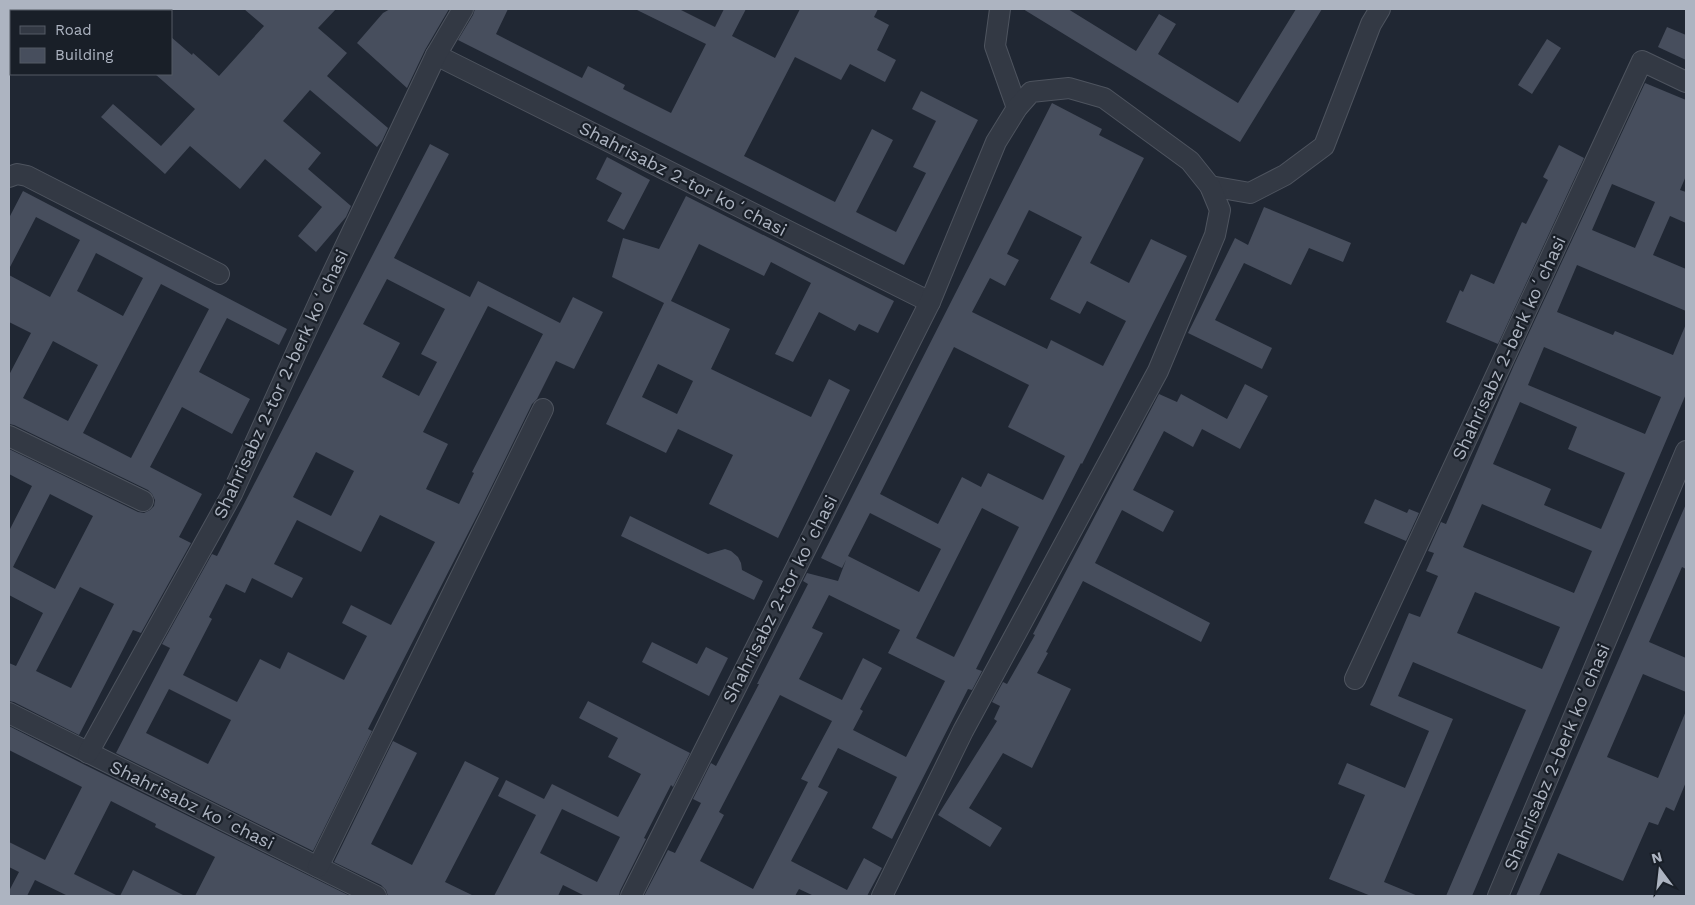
<svg xmlns="http://www.w3.org/2000/svg" width="1695" height="905" viewBox="0 0 1695 905" font-family="'Work Sans',sans-serif">
<style>
.building{fill:#474e5d;fill-rule:evenodd}
.lines{fill:none;stroke-linecap:round;stroke-linejoin:round}
.minor-casing{stroke:#4e545f;stroke-width:22}
.minor{stroke:#333944;stroke-width:20}
.labels{text-anchor:middle;stroke-width:4.5;stroke-linejoin:round;paint-order:stroke}
.street-label{font-size:18px;fill:#adb4c1;stroke:#191f28}
</style>
<rect width="100%" height="100%" fill="#202733"/>
<g class="building">
<polygon points="244,9 336,9 318,28 347,53 327,76 388,128 382,141 377,147 310,90 283,121 321,153 308,169 351,206 346,217 316,252 298,236 322,207 265,159 240,189 190,146 165,174 101,117 113,104 161,146 195,109 155,74 171,74 171,37 192,55 193,53 219,76 264,26"/>
<polygon points="390,9 449,9 425,50 407,88 357,43 383,13"/>
<polygon points="475,9 508,9 496,34 582,78 588,66 625,85 623,89 671,113 706,44 635,9 679,9 715,27 724,9 746,9 732,36 775,58 800,9 878,9 874,17 889,25 877,50 896,60 885,82 850,64 841,80 795,57 744,156 835,202 872,129 893,140 856,212 896,232 926,173 913,167 936,121 912,109 921,91 978,120 904,265 458,40 473,15"/>
<polygon points="1023,9 1068,9 1136,51 1159,14 1176,24 1158,54 1238,103 1296,9 1322,9 1240,142"/>
<polygon points="1667,27 1686,35 1686,60 1658,47"/>
<polygon points="1547,39 1561,48 1532,94 1518,85"/>
<path d="M 1645,83 L 1686,100 L 1686,176 L 1680,190 L 1686,192 L 1686,223 L 1670,216 L 1653,255 L 1686,269 L 1686,311 L 1577,265 L 1557,312 L 1613,335 L 1615,331 L 1673,355 L 1686,324 L 1686,394 L 1472,896 L 1446,896 L 1526,710 L 1413,662 L 1398,696 L 1453,719 L 1384,882 L 1418,896 L 1371,896 L 1329,879 L 1365,795 L 1338,784 L 1347,763 L 1405,788 L 1429,731 L 1370,705 L 1409,613 L 1420,617 L 1438,576 L 1426,571 L 1434,553 L 1428,551 L 1441,522 L 1446,524 L 1514,365 ZM 1612,184 L 1655,202 L 1635,248 L 1592,230 ZM 1544,347 L 1661,397 L 1645,434 L 1528,385 ZM 1520,402 L 1577,427 L 1568,449 L 1625,473 L 1601,529 L 1544,505 L 1551,489 L 1493,464 ZM 1482,504 L 1592,551 L 1574,593 L 1463,547 ZM 1475,592 L 1560,627 L 1542,669 L 1457,633 Z"/>
<path d="M 1052,103 L 1102,129 L 1099,135 L 1144,158 L 1090,263 L 1129,283 L 1151,239 L 1187,256 L 1082,464 L 1081,463 L 976,669 L 982,671 L 972,690 L 968,689 L 892,839 L 872,828 L 897,777 L 838,748 L 818,787 L 828,792 L 791,861 L 847,890 L 864,858 L 882,868 L 867,896 L 814,896 L 799,889 L 795,896 L 644,896 L 668,850 L 675,853 L 701,803 L 693,799 L 711,763 L 716,766 L 759,684 L 757,684 L 808,584 L 803,581 L 807,573 L 838,581 L 846,560 L 842,568 L 821,558 ZM 1029,210 L 1082,237 L 1050,299 L 1080,314 L 1087,301 L 1126,321 L 1103,366 L 1051,340 L 1047,349 L 972,312 L 990,278 L 1005,286 L 1019,260 L 1007,254 ZM 954,347 L 1029,385 L 1008,427 L 1065,456 L 1043,500 L 988,473 L 981,487 L 962,477 L 938,524 L 880,494 ZM 982,508 L 1019,527 L 954,657 L 916,638 ZM 870,513 L 941,549 L 919,592 L 848,556 ZM 829,595 L 900,630 L 888,653 L 945,681 L 906,757 L 853,730 L 863,711 L 860,709 L 882,668 L 863,658 L 842,700 L 799,679 L 823,633 L 812,628 ZM 780,695 L 832,721 L 801,779 L 808,782 L 753,889 L 700,861 L 724,815 L 719,812 Z"/>
<path d="M 430,144 L 449,154 L 394,258 L 470,297 L 478,281 L 560,323 L 573,297 L 603,312 L 574,369 L 556,361 L 537,399 L 532,404 L 482,506 L 368,729 L 372,731 L 313,851 L 116,753 L 170,648 L 162,644 L 212,554 L 217,556 ZM 387,279 L 445,309 L 421,354 L 437,362 L 419,396 L 382,377 L 400,343 L 363,324 ZM 488,306 L 543,334 L 472,472 L 474,473 L 459,504 L 426,489 L 448,444 L 423,432 ZM 316,452 L 354,471 L 331,516 L 293,497 ZM 380,515 L 435,542 L 391,625 L 351,605 L 342,623 L 367,636 L 344,680 L 288,652 L 280,669 L 260,659 L 237,702 L 183,675 L 212,619 L 209,617 L 226,584 L 245,593 L 252,578 L 292,598 L 303,578 L 274,564 L 297,520 L 361,552 ZM 169,689 L 231,720 L 208,764 L 146,733 Z"/>
<polygon points="1559,145 1584,158 1498,344 1446,322 1460,290 1463,292 1471,274 1494,284 1522,222 1526,224 1548,180 1543,177"/>
<polygon points="607,157 650,180 624,230 607,221 622,193 596,179"/>
<path d="M 23,191 L 287,329 L 279,345 L 227,318 L 199,372 L 250,399 L 232,434 L 182,407 L 150,467 L 202,494 L 179,537 L 191,543 L 141,633 L 133,630 L 79,735 L 14,702 L 9,701 L 9,663 L 16,666 L 43,613 L 9,595 L 9,531 L 32,486 L 9,474 L 9,449 L 138,512 L 144,513 L 150,510 L 154,506 L 155,500 L 152,494 L 148,490 L 14,425 L 9,424 L 9,375 L 31,333 L 9,322 L 9,275 L 50,297 L 80,240 L 36,217 L 9,269 L 9,218 ZM 96,253 L 143,278 L 123,316 L 77,291 ZM 161,284 L 209,309 L 131,458 L 83,433 ZM 53,341 L 98,365 L 68,421 L 23,398 ZM 50,494 L 93,516 L 55,589 L 13,567 ZM 80,587 L 114,604 L 71,688 L 36,671 Z"/>
<path d="M 686,196 L 894,301 L 878,333 L 859,324 L 855,331 L 819,312 L 793,362 L 775,354 L 811,283 L 771,262 L 764,276 L 699,244 L 671,301 L 730,329 L 711,369 L 811,417 L 829,379 L 850,390 L 778,538 L 709,504 L 733,455 L 678,429 L 666,453 L 606,424 L 664,303 L 612,277 L 623,238 L 659,249 ZM 658,364 L 693,381 L 677,414 L 642,397 Z"/>
<polygon points="1264,207 1351,243 1343,262 1309,248 1291,285 1244,263 1215,320 1272,348 1262,369 1188,333 1235,238 1248,245"/>
<polygon points="1245,384 1268,396 1240,449 1202,429 1193,447 1164,431 1133,490 1174,511 1163,532 1122,510 1095,563 1210,623 1201,642 1083,581 1046,652 1048,653 1037,673 1071,689 1032,768 1003,753 969,808 1002,828 990,847 938,815 997,721 994,719 1000,706 992,702 1003,682 1007,684 1035,635 1033,634 1159,394 1177,402 1181,394 1227,419"/>
<polygon points="1375,499 1407,513 1409,509 1419,513 1406,541 1364,523"/>
<polygon points="1686,504 1686,569 1682,567 1649,642 1686,658 1686,692 1643,674 1607,757 1658,778 1686,711 1686,782 1674,811 1666,807 1658,825 1649,822 1623,881 1558,853 1539,896 1516,896"/>
<polygon points="630,516 708,554 725,549 731,551 738,557 741,563 742,570 763,581 754,600 621,536"/>
<polygon points="652,642 697,664 706,647 728,658 709,696 642,662"/>
<path d="M 588,701 L 690,753 L 673,787 L 671,785 L 644,838 L 646,839 L 620,891 L 619,896 L 585,896 L 563,885 L 558,896 L 494,896 L 536,815 L 498,796 L 506,780 L 544,799 L 552,784 L 618,817 L 641,774 L 608,757 L 618,738 L 579,718 ZM 562,809 L 620,837 L 597,882 L 540,853 Z"/>
<polygon points="9,726 83,764 350,896 195,896 215,857 155,827 156,824 111,801 74,874 118,896 68,896 35,880 27,896 9,896 9,891 19,872 9,867 9,842 45,860 82,787 9,750"/>
<polygon points="393,741 417,753 371,844 412,865 465,761 499,778 445,882 474,896 388,896 386,890 381,885 334,862"/>
<polygon points="133,870 185,896 120,896"/>
</g>
<g class="lines">
<defs>
<g id="minor">
<polyline points="1000,9 995,46 1017,108"/>
<polyline points="436,55 930,302"/>
<polyline points="9,177 17,174 27,176 219,274"/>
<polyline points="1210,186 1250,193 1285,175 1324,146 1371,24 1380,9"/>
<polyline points="9,436 143,501"/>
<polyline points="1355,679 1642,61 1686,82"/>
<polyline points="9,713 376,896"/>
<polyline points="88,753 232,494 326,287 436,55 463,9"/>
<polyline points="318,867 543,409"/>
<polyline points="631,896 930,302 996,142 1017,108 1031,92 1069,88 1104,98 1190,161 1210,186 1220,210 1215,235 1158,371 963,731 882,896"/>
<polyline points="1498,896 1686,451"/>
</g>
</defs>
<use href="#minor" class="minor-casing"/>
<use href="#minor" class="minor"/>
</g>
<g class="labels">
<g class="street-label">
<text transform="translate(683 179) rotate(27)" y="6">Shahrisabz 2-tor koʻchasi</text>
<text transform="translate(1509 348) rotate(-65)" y="6">Shahrisabz 2-berk koʻchasi</text>
<text transform="translate(281 384) rotate(-65)" y="6">Shahrisabz 2-tor 2-berk koʻchasi</text>
<text transform="translate(780 599) rotate(-63)" y="6">Shahrisabz 2-tor koʻchasi</text>
<text transform="translate(1557 757) rotate(-67)" y="6">Shahrisabz 2-berk koʻchasi</text>
<text transform="translate(192 805) rotate(26)" y="6">Shahrisabz koʻchasi</text>
</g>
</g>
<rect width="1695" height="905" fill="none" stroke="#adb4c1" stroke-width="20"/>
<rect x="10" y="10" width="162" height="65" fill="#191f28" stroke="#545b65"/>
<rect x="20" y="26" width="25" height="8" fill="#333944" stroke="#545b65"/>
<text x="55" y="35" font-size="15" fill="#adb4c1">Road</text>
<rect x="20" y="48" width="25" height="15" fill="#474e5d" stroke="#545b65"/>
<text x="55" y="60" font-size="15" fill="#adb4c1">Building</text>
<g transform="translate(1660 870) rotate(345)" stroke="#191f28" stroke-width="4" paint-order="stroke">
<path d="M0-4L9 19L0 12L-9 19Z" fill="#adb4c1"/>
<text y="-8" font-size="14" font-weight="bold" text-anchor="middle" fill="#adb4c1">N</text>
</g>
</svg>
